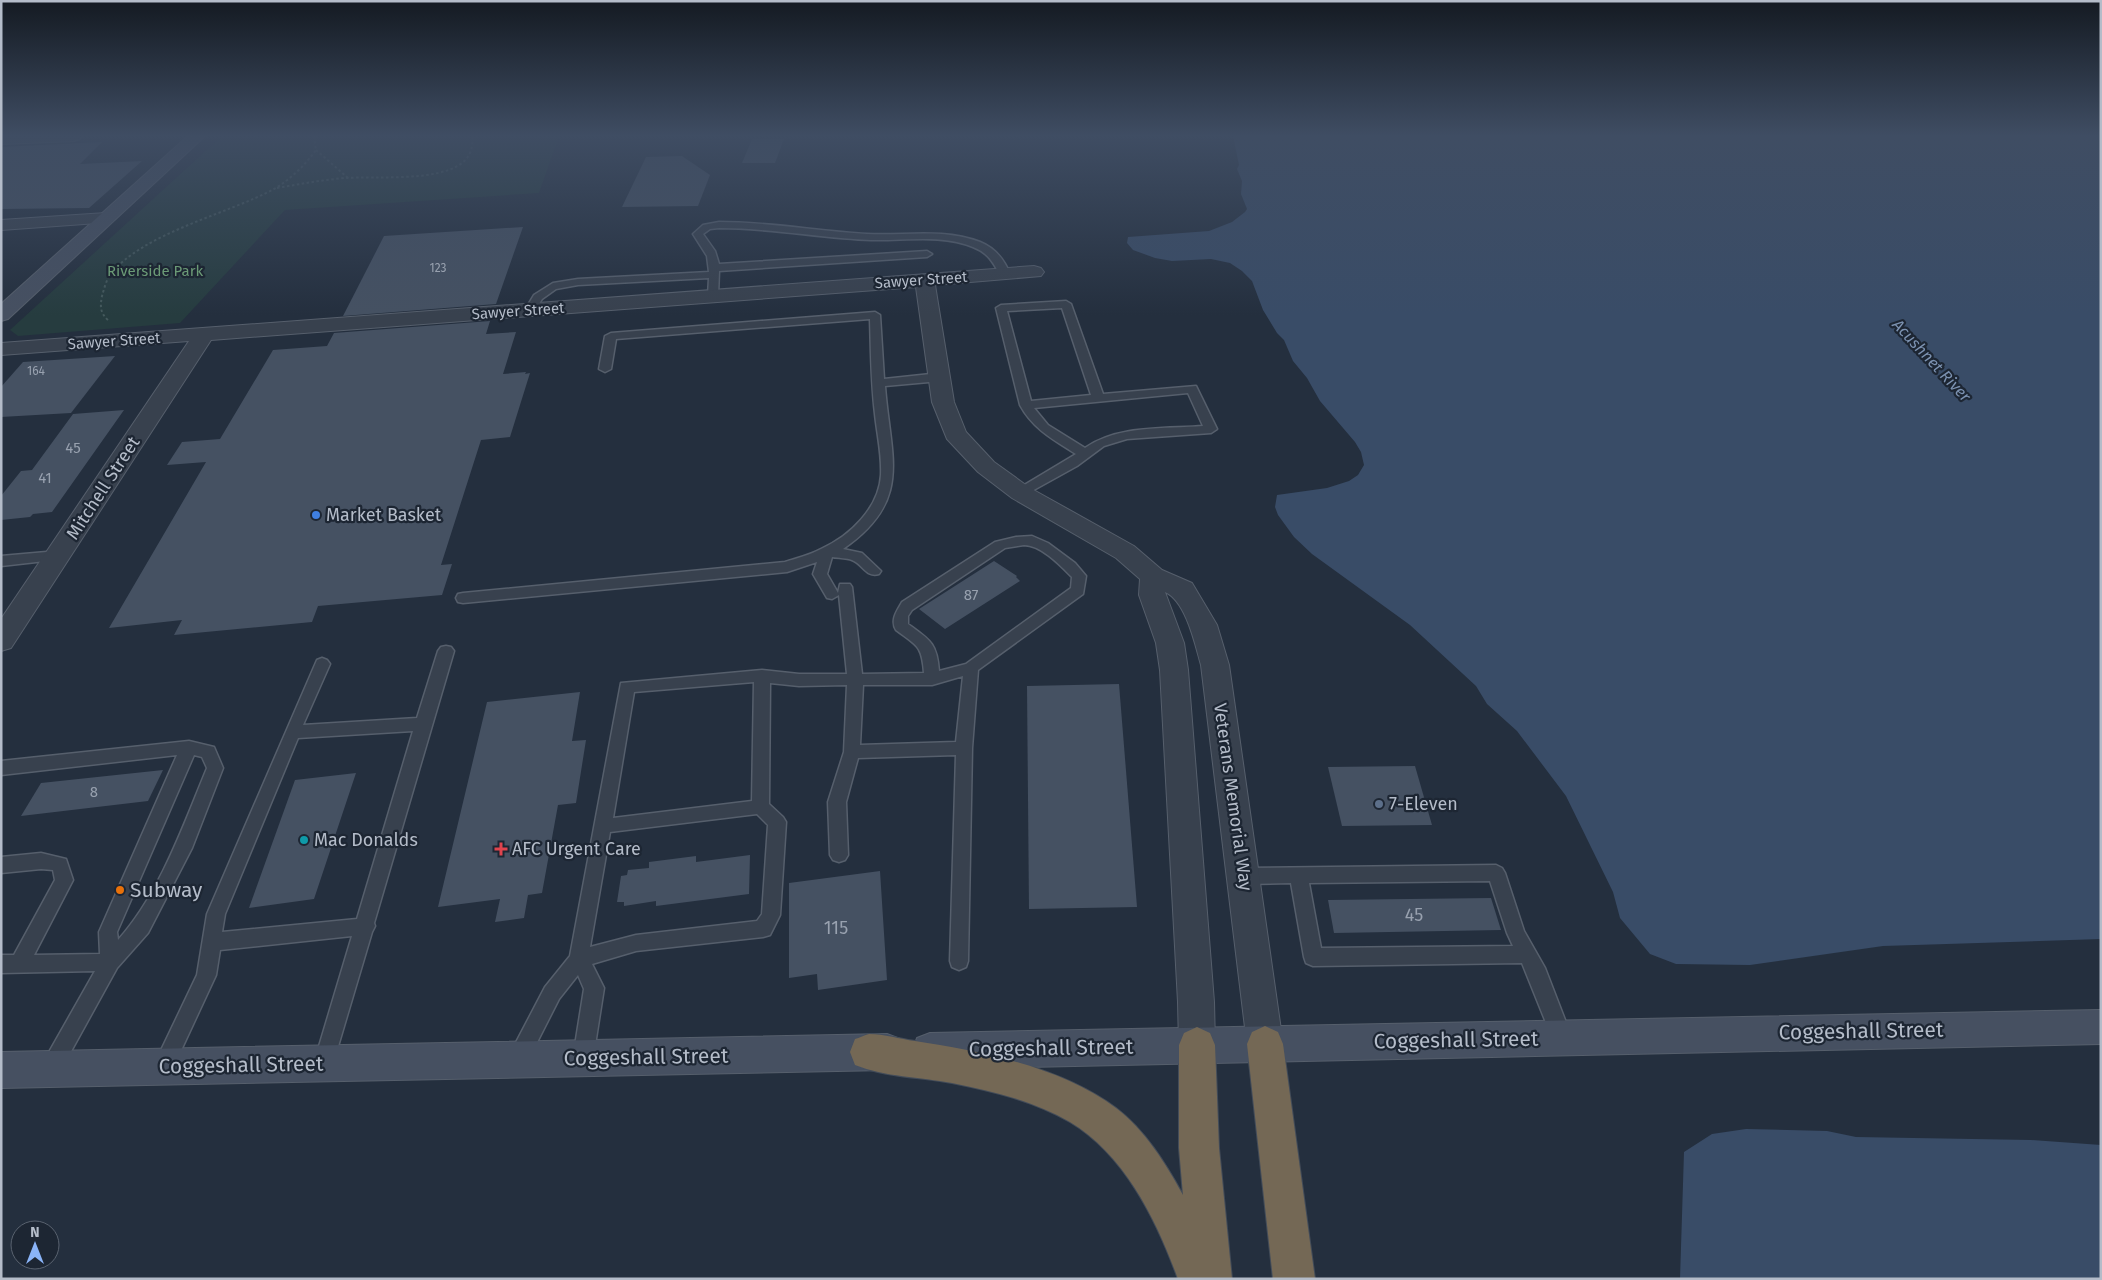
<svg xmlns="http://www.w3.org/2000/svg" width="2102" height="1280" viewBox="0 0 2102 1280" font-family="'Fira Sans',sans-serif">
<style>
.green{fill:#263c3f}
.water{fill:#394c67}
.building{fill:#455162}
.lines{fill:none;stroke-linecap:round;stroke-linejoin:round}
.lane-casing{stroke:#565f6c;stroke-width:3}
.street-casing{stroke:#565f6c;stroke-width:2}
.secondary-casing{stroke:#565f6c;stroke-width:2}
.highway-casing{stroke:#434c59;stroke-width:2}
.path{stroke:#44595c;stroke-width:2;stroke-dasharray:2.5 2.5;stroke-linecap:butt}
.lane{fill:#38414e;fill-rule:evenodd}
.street{fill:#38414e;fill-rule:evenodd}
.secondary{fill:#465061;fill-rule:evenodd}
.highway{fill:#746855;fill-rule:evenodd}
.shop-dot{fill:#3f7fe0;stroke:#1d2633;stroke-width:2}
.service-dot{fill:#5c6f8a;stroke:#1d2633;stroke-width:2}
.culture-dot{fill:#0f9aa8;stroke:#1d2633;stroke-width:2}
.health-dot{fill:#e0444e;stroke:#1d2633;stroke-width:2}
.food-dot{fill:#e8710a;stroke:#1d2633;stroke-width:2}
.labels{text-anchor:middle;stroke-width:4.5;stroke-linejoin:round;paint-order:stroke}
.far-number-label{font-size:12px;fill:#98a1af}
.far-park-label{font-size:15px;fill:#6b9a76;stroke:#1d2633}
.far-street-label{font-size:15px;fill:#b4bcc9;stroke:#1d2633}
.number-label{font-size:15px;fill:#98a1af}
.far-water-label{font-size:16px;font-style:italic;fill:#7c92b1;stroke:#1d2633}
.street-label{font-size:18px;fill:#b4bcc9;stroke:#1d2633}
.poi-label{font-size:18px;fill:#b4bcc9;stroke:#1d2633;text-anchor:start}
.near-number-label{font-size:18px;fill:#98a1af}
.near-poi-label{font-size:21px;fill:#b4bcc9;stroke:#1d2633;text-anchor:start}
.near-street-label{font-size:21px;fill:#b4bcc9;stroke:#1d2633}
</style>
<rect width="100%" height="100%" fill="#242f3e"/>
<polygon class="green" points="222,136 559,136 539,193 285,210 180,323 18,336 10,330"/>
<g class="water">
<polygon points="1233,136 2101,136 2101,939 1883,946 1750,965 1676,964 1650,954 1620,918 1613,892 1566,796 1517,731 1487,704 1476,686 1410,625 1312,554 1294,537 1278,515 1275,507 1277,495 1327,488 1349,481 1358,475 1364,465 1361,452 1355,442 1320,401 1307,378 1293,361 1284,340 1277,333 1263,310 1252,281 1242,271 1230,263 1211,259 1172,261 1155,258 1133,250 1127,243 1128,237 1209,231 1232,222 1245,212 1247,209 1241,194 1242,181 1237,169 1239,165"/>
<polygon points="1746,1129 1827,1131 1856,1137 2031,1140 2101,1145 2101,1279 1680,1279 1684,1152 1712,1134"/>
</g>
<g class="building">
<polygon points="752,139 784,139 775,163 742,163"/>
<polygon points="102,142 80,164 142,161 89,208 1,209 1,147"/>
<polygon points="682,156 710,175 698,206 622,207 646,157"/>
<polygon points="523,227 496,304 343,316 384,236"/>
<polygon points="490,321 486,334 516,332 503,374 526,372 525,374 530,373 510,437 481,440 441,565 452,564 442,595 318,606 312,622 174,635 182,620 109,628 206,462 167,465 182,442 220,439 273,350 327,346 334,333"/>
<polygon points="115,356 71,413 1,417 1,387 23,362"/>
<polygon points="124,410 52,512 33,514 30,517 1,520 1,496 21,471 32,470 73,414"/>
<polygon points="994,561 1017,576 1016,577 1020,581 945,629 919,609"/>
<polygon points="1119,684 1137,907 1029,909 1027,686"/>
<polygon points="580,692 572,741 586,740 576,803 558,805 542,893 528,895 524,918 495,922 500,899 438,907 487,702"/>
<polygon points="1415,766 1432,825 1342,826 1328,767"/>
<polygon points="163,770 148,801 21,816 41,783"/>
<polygon points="356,773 314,899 249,908 295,780"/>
<polygon points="750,855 749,894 656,906 656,901 624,906 624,902 617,902 621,876 627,875 628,870 649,868 649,862 696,856 696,862"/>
<polygon points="880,871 887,980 818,990 817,974 789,978 789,883"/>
<polygon points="1491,898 1501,930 1334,933 1328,900"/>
</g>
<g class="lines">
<defs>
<g id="lane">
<path d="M 719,222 C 768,222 817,231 867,234 C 905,236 943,228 980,242 C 995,248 1004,259 1010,274 L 1009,276 L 1001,276 C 993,263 989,253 973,247 C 941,234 905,241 871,240 C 820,238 770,228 719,228 L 710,229 L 703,234 L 715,251 L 719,264 L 927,251 L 932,254 L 927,257 L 719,271 L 718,296 L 713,299 L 708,296 L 709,278 L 578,285 L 556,289 L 542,299 L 534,312 L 530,313 L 525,310 L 534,295 L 553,283 L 578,279 L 709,272 L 707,256 L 693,234 L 703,225 Z"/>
<path d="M 1066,301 L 1071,304 L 1103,394 L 1196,386 L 1217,429 L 1211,433 L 1127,439 L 1104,446 L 1077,466 L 1021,497 L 1014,493 L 1016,490 L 1076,454 C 1054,440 1033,429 1020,405 L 996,308 L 1001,305 ZM 1062,308 L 1091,395 L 1031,401 L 1007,311 ZM 1188,393 L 1203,426 C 1164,429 1118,425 1085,448 L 1048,425 L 1034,408 Z"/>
<path d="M 875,312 L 880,315 L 884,379 L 940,373 L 946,377 L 940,381 L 885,386 C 890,457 914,500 843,549 L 862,553 L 881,571 L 879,574 C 866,578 863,564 852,560 C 847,558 838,558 832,557 L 827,574 L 838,593 L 840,584 L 850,584 L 852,587 L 862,674 L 924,673 C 922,645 917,646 896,630 C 890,620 897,611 902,602 L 995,542 L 1016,537 L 1032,536 L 1048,543 L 1075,563 L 1086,576 L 1083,594 L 978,670 L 972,748 L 968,961 L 966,967 L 959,970 L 952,967 L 950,961 L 956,755 L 858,758 L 846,802 L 848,855 L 845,860 L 839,862 L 833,860 L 830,855 L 828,802 L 844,752 L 847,685 L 799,686 L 770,683 L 769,804 L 783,817 L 786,822 L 780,915 L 770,935 L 763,937 L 636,951 L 592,964 L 604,988 L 593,1058 L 590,1065 L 583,1068 L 576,1065 L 573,1058 L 584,989 L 578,975 L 559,999 L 525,1066 L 518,1069 L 511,1066 L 508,1059 L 511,1052 L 545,987 L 570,956 L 621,683 L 762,670 L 799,674 L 847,674 L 839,595 L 832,599 L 827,598 L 813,574 L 817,562 L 787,572 L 463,603 L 458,602 L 456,598 L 458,594 L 463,593 L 785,562 C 797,558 810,555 821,549 C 850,536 879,508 881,475 C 882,454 877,434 875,414 C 871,382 871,351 870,319 L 616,339 L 611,369 L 605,372 L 599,369 L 605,336 L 611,333 ZM 1024,545 C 1041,545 1060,565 1072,577 L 1071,588 L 966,664 L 939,671 C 937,643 930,640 908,624 L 908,616 L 912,610 L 1005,548 ZM 963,676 L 956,742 L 860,745 L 863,685 L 932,685 ZM 754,682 L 752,801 L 613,818 L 634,692 ZM 757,814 L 768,825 L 762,914 L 757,921 L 636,935 L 590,947 L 610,832 Z"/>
<polygon points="58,551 63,553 65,556 63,559 1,566 1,556"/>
<path d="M 446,646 L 451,647 L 454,651 L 374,923 L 375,926 L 372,932 L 331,1070 L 324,1073 L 317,1070 L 314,1063 L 352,936 L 220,950 L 216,975 L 171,1072 L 164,1075 L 157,1072 L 154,1065 L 197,975 L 207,914 L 317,660 L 322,658 L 327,660 L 330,664 L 303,725 L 417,718 L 438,651 L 441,647 ZM 413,731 L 357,919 L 222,932 L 225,914 L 298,738 Z"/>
<path d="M 189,741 L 214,747 L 223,768 L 192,848 L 148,933 L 117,968 L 58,1075 L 51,1078 L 44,1075 L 41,1068 L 44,1061 L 95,971 L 1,973 L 1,955 L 14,955 L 55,880 L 53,870 L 41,869 L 1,873 L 1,857 L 41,853 L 66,859 L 73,880 L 34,955 L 100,954 L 99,932 L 177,755 L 1,775 L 1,761 ZM 194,755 L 202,757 L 207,768 C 183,826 160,893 118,940 L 117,932 Z"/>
<path d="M 1496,865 L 1502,868 L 1505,873 L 1524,931 L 1545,968 L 1572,1038 L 1569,1045 L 1562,1048 L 1555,1045 L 1522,963 L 1313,966 L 1306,963 L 1304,957 L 1291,883 L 1244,884 L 1238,881 L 1235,876 L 1238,871 L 1244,868 ZM 1490,881 L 1507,933 L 1513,946 L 1321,948 L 1309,883 Z"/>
</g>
<g id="street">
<polygon points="1,136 82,136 80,139 74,141 1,144"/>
<polygon points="106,213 112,214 115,218 112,222 1,230 1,220"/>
<path d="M 1034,266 L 1041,268 L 1044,272 L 1041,276 L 935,285 L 954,402 L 966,432 L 994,462 L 1030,488 L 1134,546 L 1162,570 L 1192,583 L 1217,625 L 1229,665 L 1283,1044 L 1278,1056 L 1265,1062 L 1252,1056 L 1247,1044 L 1201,665 C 1195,644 1186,601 1165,592 L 1184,643 L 1188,670 L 1214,1002 L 1215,1045 L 1210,1057 L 1197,1063 L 1184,1057 L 1179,1045 L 1178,1002 L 1160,670 L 1156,643 L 1139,595 L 1140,579 L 1116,558 L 1012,498 L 978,472 L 947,439 L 932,402 L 916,287 L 211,340 L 11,648 L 1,651 L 1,619 L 189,341 L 1,355 L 1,343 Z"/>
</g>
<g id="secondary">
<polygon points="188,136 205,136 8,319 1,321 1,304"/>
<polygon points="2101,1010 2101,1044 930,1069 917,1064 912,1051 917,1038 930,1033"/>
<polygon points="887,1034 900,1039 905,1052 900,1065 887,1070 1,1088 1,1052"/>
</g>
<g id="highway">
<polygon points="1265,1026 1278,1032 1283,1044 1315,1279 1273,1279 1247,1044 1252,1032"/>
<path d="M 1197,1027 L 1210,1033 L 1215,1045 L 1219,1148 L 1232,1279 L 1178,1279 C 1157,1221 1125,1155 1070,1122 C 1034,1101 992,1091 952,1083 C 920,1077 885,1077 855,1065 L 850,1052 L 855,1039 C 859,1038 865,1035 869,1034 C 884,1034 900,1039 915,1041 C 981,1051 1061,1067 1116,1108 C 1145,1130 1166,1164 1183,1195 L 1179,1148 L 1179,1045 L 1184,1033 Z"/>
</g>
</defs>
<use href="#lane" class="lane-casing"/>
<use href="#street" class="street-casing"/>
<use href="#secondary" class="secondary-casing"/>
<use href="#highway" class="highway-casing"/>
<g class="path">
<polyline points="316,150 348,178"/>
<path d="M 277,188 C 300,184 322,180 345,178 C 376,176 437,182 462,163 C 472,155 472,147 473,136"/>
<path d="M 108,320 C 100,313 100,306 102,296 C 104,289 106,281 110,275 C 142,233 228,214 274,189 C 291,179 305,165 316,150 L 314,136"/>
</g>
<use href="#lane" class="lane"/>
<use href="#street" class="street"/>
<use href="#secondary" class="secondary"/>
<use href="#highway" class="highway"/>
</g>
<linearGradient id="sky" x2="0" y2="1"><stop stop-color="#141a22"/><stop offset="0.43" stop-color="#3f4d63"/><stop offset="1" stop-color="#3f4d63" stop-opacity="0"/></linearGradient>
<rect width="2102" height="315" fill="url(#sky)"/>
<circle class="shop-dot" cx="316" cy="515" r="5"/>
<circle class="service-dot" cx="1379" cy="804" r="5"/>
<circle class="culture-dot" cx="304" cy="840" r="5"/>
<path class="health-dot" d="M498.5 841.5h5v5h5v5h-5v5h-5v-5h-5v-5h5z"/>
<circle class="food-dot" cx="120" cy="890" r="5"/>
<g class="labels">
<g class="far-number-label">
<text x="438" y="272">123</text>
<text x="36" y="375">164</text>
</g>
<g class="far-park-label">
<text x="155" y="276">Riverside Park</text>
</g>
<g class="far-street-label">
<text transform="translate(921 280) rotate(-4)" y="5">Sawyer Street</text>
<text transform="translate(518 311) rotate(-4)" y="5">Sawyer Street</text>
<text transform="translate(114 341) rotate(-4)" y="5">Sawyer Street</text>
</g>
<g class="number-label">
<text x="73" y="453">45</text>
<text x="45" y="483">41</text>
<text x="971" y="600">87</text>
<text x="94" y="797">8</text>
</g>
<g class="far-water-label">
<text transform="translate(1932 360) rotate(47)" y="6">Acushnet River</text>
</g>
<g class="street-label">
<text transform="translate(103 488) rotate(-57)" y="6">Mitchell Street</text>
<text transform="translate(1233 797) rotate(82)" y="6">Veterans Memorial Way</text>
</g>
<g class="poi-label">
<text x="326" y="521">Market Basket</text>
<text x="1389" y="810">7-Eleven</text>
<text x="314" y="846">Mac Donalds</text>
<text x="512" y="855">AFC Urgent Care</text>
</g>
<g class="near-number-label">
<text x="1414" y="921">45</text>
<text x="836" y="934">115</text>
</g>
<g class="near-poi-label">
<text x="130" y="897">Subway</text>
</g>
<g class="near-street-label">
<text transform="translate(1861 1031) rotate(-1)" y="7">Coggeshall Street</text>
<text transform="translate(1456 1040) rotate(-1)" y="7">Coggeshall Street</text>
<text transform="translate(1051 1048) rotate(-1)" y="7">Coggeshall Street</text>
<text transform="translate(646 1057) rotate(-1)" y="7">Coggeshall Street</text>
<text transform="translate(241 1065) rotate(-1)" y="7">Coggeshall Street</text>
</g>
</g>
<rect width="2102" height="1280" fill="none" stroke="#b4bcc9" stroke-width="5"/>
<g transform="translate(35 1245)"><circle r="24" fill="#1d2633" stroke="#59626f"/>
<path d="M0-4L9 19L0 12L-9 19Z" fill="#8ab4f8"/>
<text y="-8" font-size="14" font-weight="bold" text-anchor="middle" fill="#b4bcc9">N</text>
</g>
</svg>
